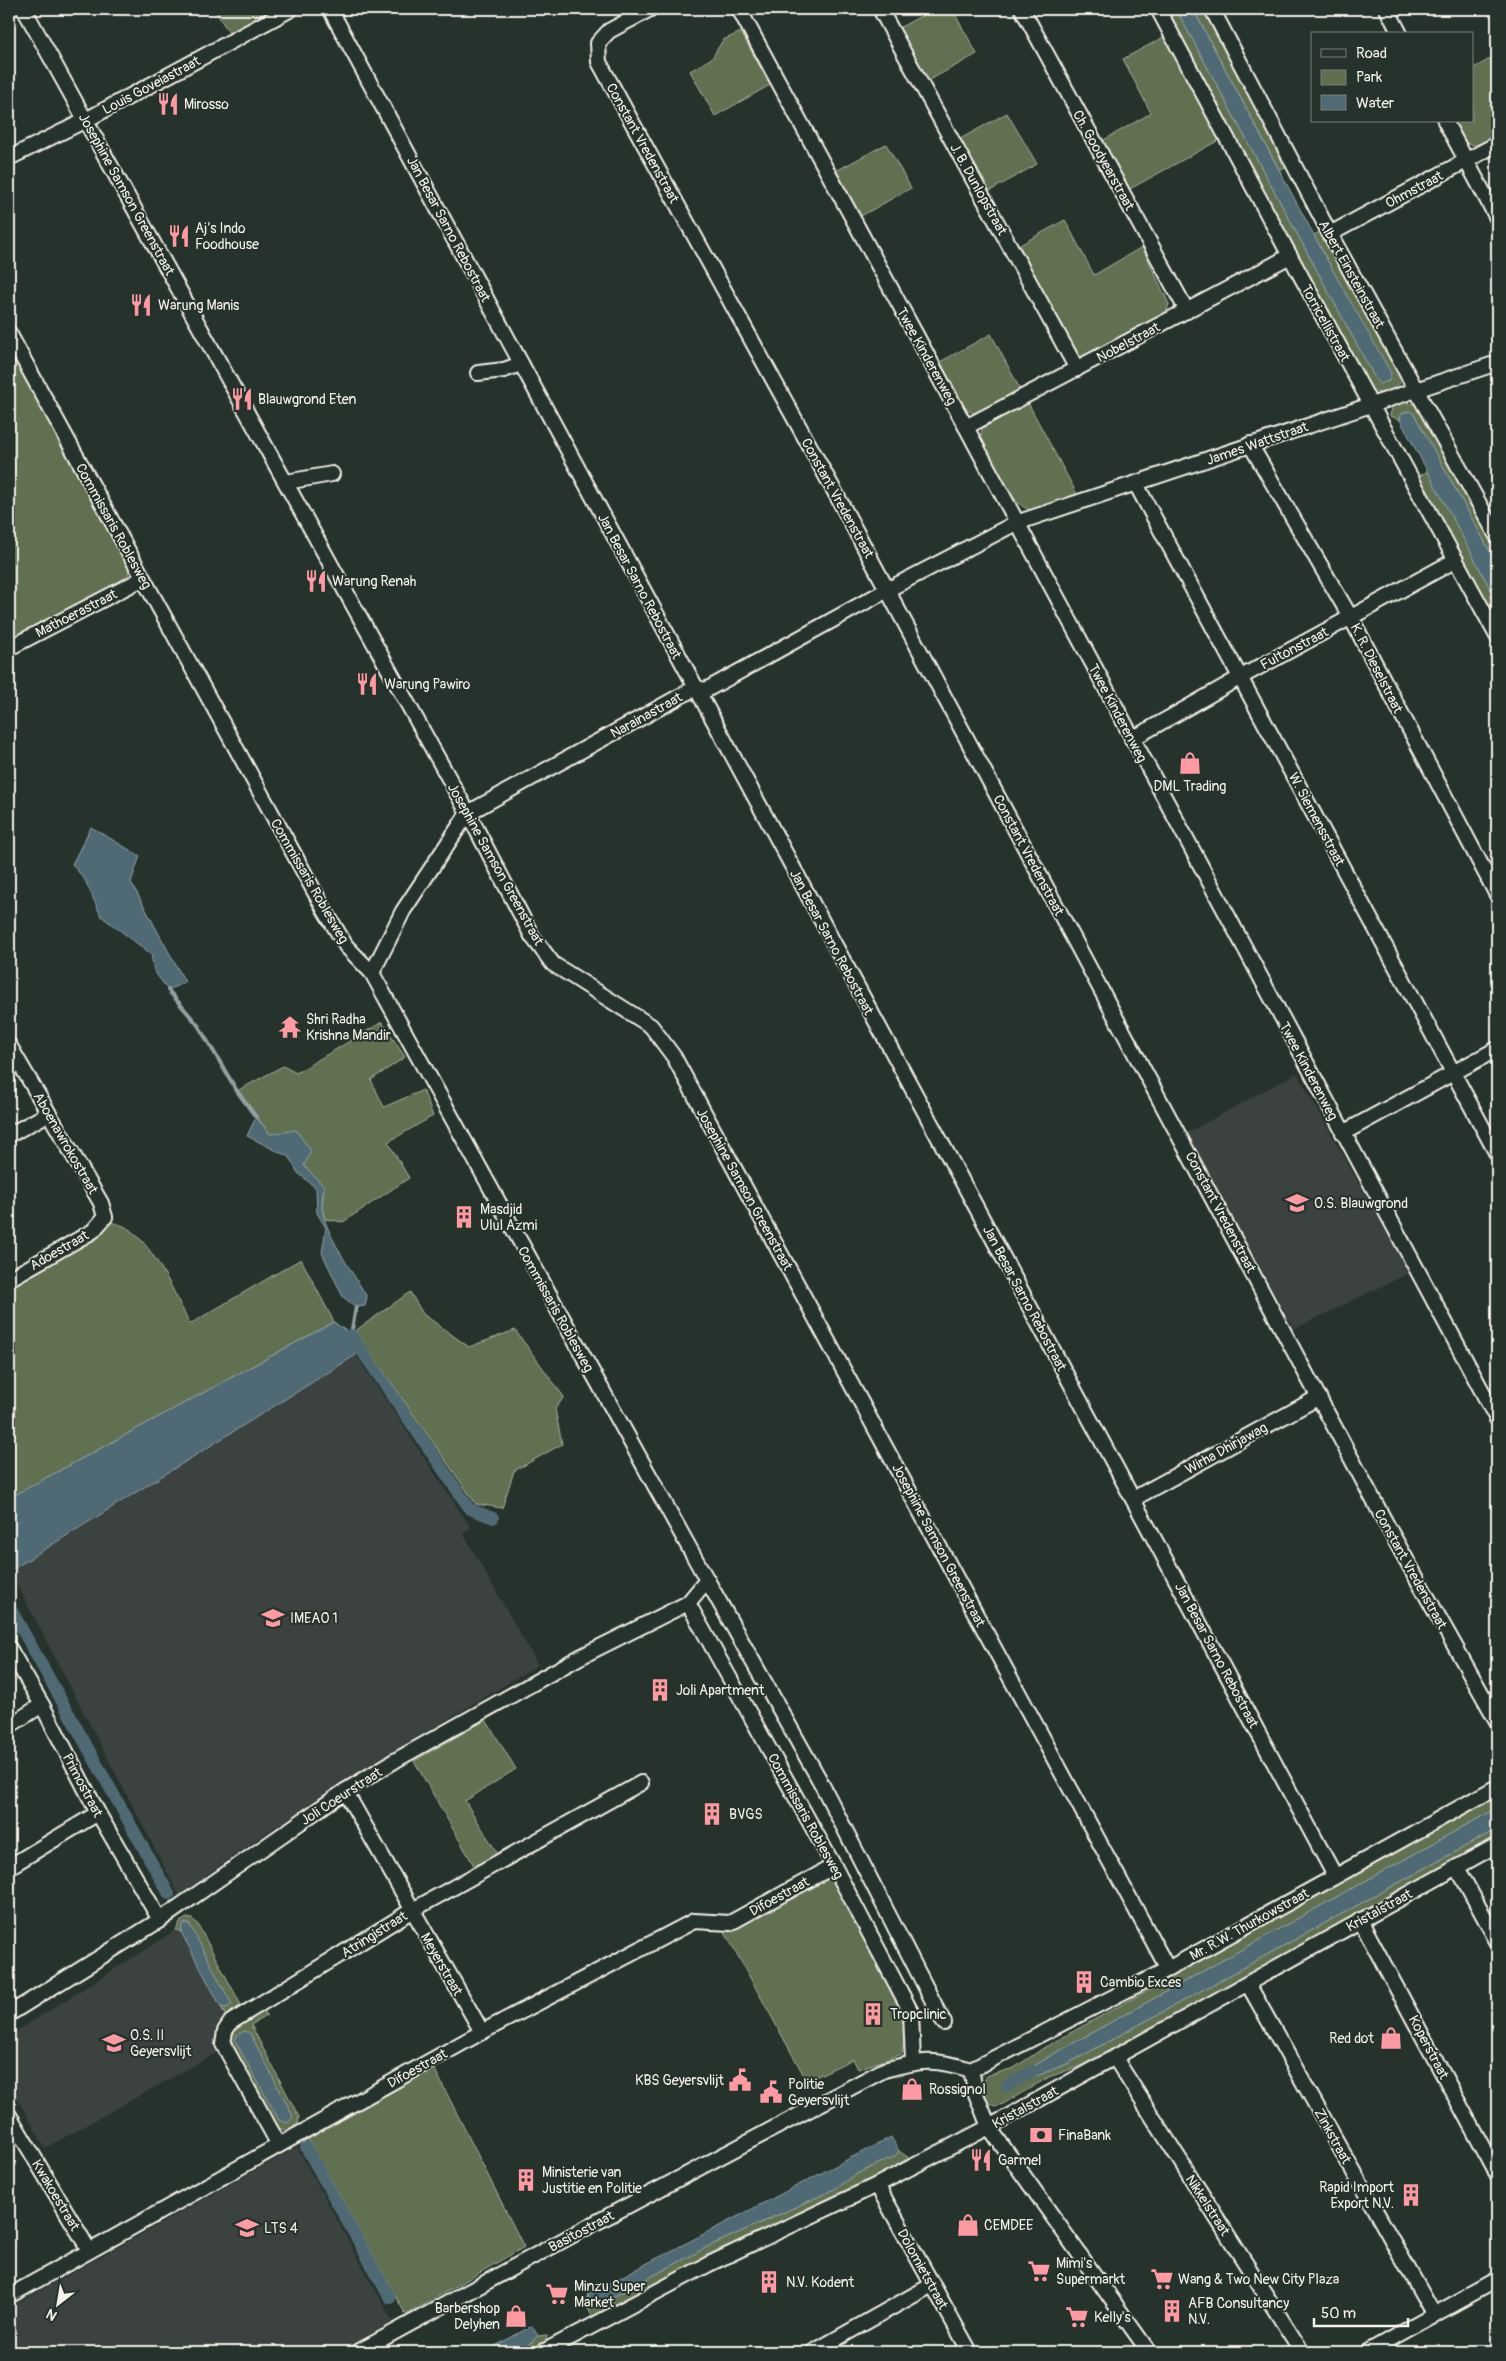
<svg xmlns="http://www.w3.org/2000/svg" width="1506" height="2361" viewBox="0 0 1506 2361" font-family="Pangolin,sans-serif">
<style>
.built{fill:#3b4240}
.green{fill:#616f51;stroke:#aab09c}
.water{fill:#506b75;stroke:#92a1a3}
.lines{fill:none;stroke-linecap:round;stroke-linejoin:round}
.stream{stroke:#92a1a3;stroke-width:4}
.canal{stroke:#506b75;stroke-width:12}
.minor-casing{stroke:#f4f1e8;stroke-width:18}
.minor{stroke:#26332d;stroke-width:14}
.labels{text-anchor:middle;stroke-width:4;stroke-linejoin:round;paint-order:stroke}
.street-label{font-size:14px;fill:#f4f1e8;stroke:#26332d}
.poi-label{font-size:14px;fill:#f4f1e8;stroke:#26332d;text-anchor:start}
</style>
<rect width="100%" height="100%" fill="#26332d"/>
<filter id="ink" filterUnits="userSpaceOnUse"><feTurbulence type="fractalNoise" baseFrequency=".02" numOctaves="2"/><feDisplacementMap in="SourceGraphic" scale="10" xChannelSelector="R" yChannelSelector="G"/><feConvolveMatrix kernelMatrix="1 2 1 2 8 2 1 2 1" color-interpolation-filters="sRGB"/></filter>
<g filter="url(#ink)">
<g class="built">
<polygon points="1297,1073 1409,1273 1294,1329 1187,1133"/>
<polygon points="356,1355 471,1528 463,1533 538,1665 386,1756 271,1830 179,1895 10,1571"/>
<polygon points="176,1930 181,1932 227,2019 220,2051 45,2148 9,2084 9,2036"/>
<polygon points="297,2147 393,2322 338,2352 9,2352 9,2308"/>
</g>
<g class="green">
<polygon points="214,9 270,9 273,14 231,36"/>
<polygon points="934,9 952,9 977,54 926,82 897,29"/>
<path d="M 1166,9 L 1176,9 L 1376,380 L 1331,267 L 1314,235 L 1322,231 L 1403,378 C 1400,387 1386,396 1376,392 C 1373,390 1370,387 1367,384 Z"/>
<polygon points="1193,9 1203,9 1289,166 1280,171"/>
<polygon points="741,32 770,85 715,116 690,71 712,58 723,40"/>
<polygon points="1166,36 1221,139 1128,190 1102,141 1151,113 1123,59"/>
<path d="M 1497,55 L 1497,136 C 1469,151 1465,148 1450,121 L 1472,121 L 1472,69 Z"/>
<polygon points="1007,113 1037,164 990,191 960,139"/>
<polygon points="886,144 911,188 861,216 836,171"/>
<polygon points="1065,220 1094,275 1142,247 1169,304 1166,314 1091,355 1082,357 1077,355 1018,246"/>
<path d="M 991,334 L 1021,391 C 1010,397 986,414 974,413 C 961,412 946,373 940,362 Z"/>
<polygon points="9,343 129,568 128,576 121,583 9,643"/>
<path d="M 1027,401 L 1078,496 C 1065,500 1047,510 1033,510 C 1012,511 991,457 981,440 C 977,418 1011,409 1027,401 Z"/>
<polygon points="1403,401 1421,407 1497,550 1497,564 1414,414 1409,411 1401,414 1400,420 1390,416 1392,407"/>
<polygon points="1428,471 1497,601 1497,622 1419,476"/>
<polygon points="382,1022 405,1057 371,1080 384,1107 423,1090 433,1116 388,1142 409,1178 343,1222 325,1219 322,1207 324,1186 270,1134 237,1091 283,1066 296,1073"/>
<path d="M 105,1221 C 113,1223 123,1224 130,1230 C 156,1249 175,1295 190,1324 L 301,1259 L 334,1322 L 9,1498 L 9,1285 Z"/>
<polygon points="410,1292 423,1314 469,1347 515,1330 564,1397 555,1409 562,1444 514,1471 502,1508 476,1504 355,1331"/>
<polygon points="486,1720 516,1769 465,1801 499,1856 476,1869 414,1761"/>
<polygon points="1497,1797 1497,1808 1050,2056 1019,2076 1021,2081 1067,2064 1497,1829 1497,1838 1191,2008 1080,2066 1049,2077 1003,2104 995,2106 986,2102 981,2093 986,2076 1014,2068 1045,2047"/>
<polygon points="832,1874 901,2006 905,2034 902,2054 858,2069 853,2059 807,2081 722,1927"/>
<polygon points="187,1918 192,1919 197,1923 240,2003 241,2011 227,2019 221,2007 226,2008 182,1925 181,1932 176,1930 180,1922"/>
<polygon points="263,2009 267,2015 251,2025 299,2117 298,2124 286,2131 277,2127 228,2044 231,2029"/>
<polygon points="433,2066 524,2247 406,2315 308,2139"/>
<polygon points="899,2151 909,2158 823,2206 596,2318 592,2316 585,2303 588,2294 592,2308 707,2247 835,2189 854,2175 895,2156"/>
<polygon points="547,2335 546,2346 534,2352 513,2352 532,2342 538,2336"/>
</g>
<g class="water">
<polygon points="1176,9 1193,9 1331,267 1391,373 1389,381 1379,384 1376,380"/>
<polygon points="1409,411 1414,414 1497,564 1497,601 1400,420 1401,414"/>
<polygon points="91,827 140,856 131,882 185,982 168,990 154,971 151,954 101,916 85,880 72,864"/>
<path d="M 256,1117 L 270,1134 L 296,1130 L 311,1151 L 304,1166 L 324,1186 C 323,1193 322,1199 322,1206 C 322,1229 355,1276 367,1297 L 365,1306 L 356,1307 L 343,1297 L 322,1253 L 326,1228 L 317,1213 L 316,1188 L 298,1173 L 289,1157 L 247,1136 Z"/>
<polygon points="334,1322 351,1335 356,1355 10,1571 9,1575 9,1498"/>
<polygon points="1497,1808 1497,1829 1067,2064 1021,2082 1019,2076 1050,2056"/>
<polygon points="186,1923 190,1925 232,2005 226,2008 221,2007 181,1932 182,1925"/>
<polygon points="244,2031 250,2033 289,2108 293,2117 288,2123 279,2120 235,2041 237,2035"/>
<polygon points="891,2137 899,2151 895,2156 854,2175 835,2189 707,2247 592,2308 588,2294"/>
<path d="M 532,2326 L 538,2336 C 521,2353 507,2352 484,2352 Z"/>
</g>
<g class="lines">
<g class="stream">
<polyline points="168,990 198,1025 237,1091 256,1117"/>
<polyline points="351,1335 356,1307"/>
</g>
<g class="canal">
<polyline points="336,1343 351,1335 470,1509 493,1518"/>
<polyline points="9,1606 169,1894"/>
<polyline points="1007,2086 1033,2071"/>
<polyline points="306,2147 390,2298"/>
</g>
<defs>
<g id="minor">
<polyline points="24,9 468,813 532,936 553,964 651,1026 674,1057 1168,1969"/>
<polyline points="330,9 996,1244 1335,1876"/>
<polyline points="650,9 609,31 598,43 599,62 836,494 1389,1529 1497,1721"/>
<polyline points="739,9 966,427 1497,1419"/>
<polyline points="880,9 1077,369"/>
<polyline points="1022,9 1187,311"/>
<polyline points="1158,9 1290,256 1497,636"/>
<polyline points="1212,9 1330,234 1497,536"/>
<polyline points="1387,9 1400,34"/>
<polyline points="1445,121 1497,218"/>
<polyline points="9,158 86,120 291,9"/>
<polyline points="1330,234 1497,144"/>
<polyline points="9,333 324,909 346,946 372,973 707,1580 688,1603 834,1866 911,2012 913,2062"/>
<polyline points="478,373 504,370 521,364"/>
<polyline points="966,427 1290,256"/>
<polyline points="1250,444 1351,618 1497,895"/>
<polyline points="286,482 332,474"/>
<polyline points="1136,484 1497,1154"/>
<polyline points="9,648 142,579"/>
<polyline points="1132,739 1241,677 1456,560"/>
<polyline points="372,973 403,911 468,813 695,688 706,690 887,590 1016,523 1497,363"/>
<polyline points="9,1045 101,1203 105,1217 93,1231 9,1279"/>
<polyline points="1343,1133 1497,1049"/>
<polyline points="9,1135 48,1114"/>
<polyline points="1133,1499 1319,1397"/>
<polyline points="707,1580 819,1779 944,2023"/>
<polyline points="9,1648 42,1705 98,1813 160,1920"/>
<polyline points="9,1726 42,1705"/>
<polyline points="345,1791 482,2032"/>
<polyline points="9,1867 98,1813"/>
<polyline points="1457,1867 1497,1941"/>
<polyline points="1360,1920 1497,2174"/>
<polyline points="1248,1984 1434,2315"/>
<polyline points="9,2014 160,1920 345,1791 396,1760 580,1657 688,1603"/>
<polyline points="1115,2058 1302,2352"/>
<polyline points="971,2070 976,2094 989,2127 1149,2352"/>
<polyline points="9,2115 89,2250"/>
<polyline points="279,2145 223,2044 225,2031 231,2022 411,1911 641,1783"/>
<polyline points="877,2185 970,2352"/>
<polyline points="9,2296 482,2032 694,1921 730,1923 834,1866"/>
<path d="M 358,2352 L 580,2231 L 884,2070 C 922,2060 934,2058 971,2070 L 1168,1969 L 1497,1787"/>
<polyline points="543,2352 709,2264 877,2185 989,2127 1497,1845"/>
<polyline points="813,2352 932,2285"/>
<polyline points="1367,2352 1497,2280"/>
</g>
</defs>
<use href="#minor" class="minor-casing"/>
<use href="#minor" class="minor"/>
</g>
</g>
<defs>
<symbol id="restaurant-bare" viewBox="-9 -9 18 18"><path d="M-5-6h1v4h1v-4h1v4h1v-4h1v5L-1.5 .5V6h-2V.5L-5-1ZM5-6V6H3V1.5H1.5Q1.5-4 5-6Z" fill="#ff9aa2" stroke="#26332d" stroke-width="2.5" paint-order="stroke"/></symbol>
<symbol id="shop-bare" viewBox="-9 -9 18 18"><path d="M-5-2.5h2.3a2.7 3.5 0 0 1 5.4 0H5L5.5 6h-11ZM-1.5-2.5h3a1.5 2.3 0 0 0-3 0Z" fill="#ff9aa2" stroke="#26332d" stroke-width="2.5" paint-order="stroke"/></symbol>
<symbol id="temple-bare" viewBox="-9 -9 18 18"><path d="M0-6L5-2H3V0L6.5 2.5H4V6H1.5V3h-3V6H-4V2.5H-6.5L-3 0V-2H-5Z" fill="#ff9aa2" stroke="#26332d" stroke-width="2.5" paint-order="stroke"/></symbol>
<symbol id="school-bare" viewBox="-9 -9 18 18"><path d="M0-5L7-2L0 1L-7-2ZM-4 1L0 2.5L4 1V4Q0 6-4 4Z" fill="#ff9aa2" stroke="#26332d" stroke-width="2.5" paint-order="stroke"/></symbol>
<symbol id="building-bare" viewBox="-9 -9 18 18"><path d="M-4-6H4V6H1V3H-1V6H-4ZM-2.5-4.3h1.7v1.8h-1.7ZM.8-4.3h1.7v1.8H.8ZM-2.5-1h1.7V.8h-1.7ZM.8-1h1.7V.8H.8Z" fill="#ff9aa2" stroke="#26332d" stroke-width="2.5" paint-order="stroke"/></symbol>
<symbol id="civic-bare" viewBox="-9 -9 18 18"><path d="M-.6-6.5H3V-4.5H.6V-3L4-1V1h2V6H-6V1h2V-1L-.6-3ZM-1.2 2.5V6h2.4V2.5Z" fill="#ff9aa2" stroke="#26332d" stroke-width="2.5" paint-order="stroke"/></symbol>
<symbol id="bank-bare" viewBox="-9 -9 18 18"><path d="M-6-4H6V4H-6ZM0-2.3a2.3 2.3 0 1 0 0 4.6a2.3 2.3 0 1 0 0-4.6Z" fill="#ff9aa2" stroke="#26332d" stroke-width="2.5" paint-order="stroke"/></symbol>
<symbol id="supermarket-bare" viewBox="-9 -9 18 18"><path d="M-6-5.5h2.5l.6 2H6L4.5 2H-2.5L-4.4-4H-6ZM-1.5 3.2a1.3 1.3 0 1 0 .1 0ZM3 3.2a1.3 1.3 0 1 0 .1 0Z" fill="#ff9aa2" stroke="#26332d" stroke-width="2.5" paint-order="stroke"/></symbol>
</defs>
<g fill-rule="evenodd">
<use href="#restaurant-bare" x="152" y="88" width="32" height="32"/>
<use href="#restaurant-bare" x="163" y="220" width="32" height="32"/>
<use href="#restaurant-bare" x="125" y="289" width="32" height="32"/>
<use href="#restaurant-bare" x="226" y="383" width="32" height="32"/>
<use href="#restaurant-bare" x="300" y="565" width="32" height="32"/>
<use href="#restaurant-bare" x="351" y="668" width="32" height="32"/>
<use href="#shop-bare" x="1174" y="747" width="32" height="32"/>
<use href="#temple-bare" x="274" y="1011" width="32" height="32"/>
<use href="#school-bare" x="1281" y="1187" width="32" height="32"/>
<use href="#building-bare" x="448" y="1201" width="32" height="32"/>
<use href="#school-bare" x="257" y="1602" width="32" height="32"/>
<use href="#building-bare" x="644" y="1674" width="32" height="32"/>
<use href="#building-bare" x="696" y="1798" width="32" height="32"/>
<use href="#building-bare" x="1068" y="1966" width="32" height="32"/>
<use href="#building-bare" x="857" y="1998" width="32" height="32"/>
<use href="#shop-bare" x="1375" y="2022" width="32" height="32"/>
<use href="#school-bare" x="98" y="2027" width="32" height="32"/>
<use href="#civic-bare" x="724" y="2064" width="32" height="32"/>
<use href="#shop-bare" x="896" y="2073" width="32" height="32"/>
<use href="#civic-bare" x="755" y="2076" width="32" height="32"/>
<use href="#bank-bare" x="1025" y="2119" width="32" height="32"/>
<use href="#restaurant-bare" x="965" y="2144" width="32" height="32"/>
<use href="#building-bare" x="510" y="2164" width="32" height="32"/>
<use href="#building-bare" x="1395" y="2179" width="32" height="32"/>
<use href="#shop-bare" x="952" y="2209" width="32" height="32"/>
<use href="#school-bare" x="231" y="2212" width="32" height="32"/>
<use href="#supermarket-bare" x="1023" y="2255" width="32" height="32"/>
<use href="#supermarket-bare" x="1146" y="2263" width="32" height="32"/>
<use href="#building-bare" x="753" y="2266" width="32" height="32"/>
<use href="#supermarket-bare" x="541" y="2278" width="32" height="32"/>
<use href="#building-bare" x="1156" y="2295" width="32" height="32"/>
<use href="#shop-bare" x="500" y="2300" width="32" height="32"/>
<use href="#supermarket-bare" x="1061" y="2301" width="32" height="32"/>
</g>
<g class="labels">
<g class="street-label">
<text transform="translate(151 85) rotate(-28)" y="5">Louis Goveiastraat</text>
<text transform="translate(643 143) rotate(61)" y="5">Constant Vredenstraat</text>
<text transform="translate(1104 160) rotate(61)" y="5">Ch. Goodyearstraat</text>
<text transform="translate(979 189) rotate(61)" y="5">J. B. Dunlopstraat</text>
<text transform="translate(1414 189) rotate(-28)" y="5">Ohmstraat</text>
<text transform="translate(127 194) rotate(61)" y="5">Josephine Samson Greenstraat</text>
<text transform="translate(449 229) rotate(62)" y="5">Jan Besar Sarno Rebostraat</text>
<text transform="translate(1352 274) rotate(61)" y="5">Albert Einsteinstraat</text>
<text transform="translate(1326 323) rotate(61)" y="5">Torricellistraat</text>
<text transform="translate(1128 342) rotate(-28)" y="5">Nobelstraat</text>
<text transform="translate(927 356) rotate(61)" y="5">Twee Kinderenweg</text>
<text transform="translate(1257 443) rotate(-19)" y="5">James Wattstraat</text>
<text transform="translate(838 498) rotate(61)" y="5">Constant Vredenstraat</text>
<text transform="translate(114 526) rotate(61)" y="5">Commissaris Roblesweg</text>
<text transform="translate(640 586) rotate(62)" y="5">Jan Besar Sarno Rebostraat</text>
<text transform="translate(76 613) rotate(-27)" y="5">Mathoerastraat</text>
<text transform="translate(1294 648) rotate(-28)" y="5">Fultonstraat</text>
<text transform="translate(1377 668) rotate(63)" y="5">K. R. Dieselstraat</text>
<text transform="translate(1118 713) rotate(62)" y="5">Twee Kinderenweg</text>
<text transform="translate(646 715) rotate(-29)" y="5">Narainastraat</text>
<text transform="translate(1317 819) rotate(62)" y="5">W. Siemensstraat</text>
<text transform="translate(1029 855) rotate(62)" y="5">Constant Vredenstraat</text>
<text transform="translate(496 864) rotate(61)" y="5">Josephine Samson Greenstraat</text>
<text transform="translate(310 881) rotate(60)" y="5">Commissaris Roblesweg</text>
<text transform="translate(832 942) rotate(62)" y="5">Jan Besar Sarno Rebostraat</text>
<text transform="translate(1309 1071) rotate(62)" y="5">Twee Kinderenweg</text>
<text transform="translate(66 1143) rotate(60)" y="5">Aboenawrokostraat</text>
<text transform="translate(745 1189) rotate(61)" y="5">Josephine Samson Greenstraat</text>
<text transform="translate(1221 1212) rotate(62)" y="5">Constant Vredenstraat</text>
<text transform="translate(59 1250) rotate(-30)" y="5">Adoestraat</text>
<text transform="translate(1025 1298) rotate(62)" y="5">Jan Besar Sarno Rebostraat</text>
<text transform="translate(556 1309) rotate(61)" y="5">Commissaris Roblesweg</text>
<text transform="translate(1226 1448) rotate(-29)" y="5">Wirha Dhirjawag</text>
<text transform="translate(939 1545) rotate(62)" y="5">Josephine Samson Greenstraat</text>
<text transform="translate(1411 1569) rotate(61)" y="5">Constant Vredenstraat</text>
<text transform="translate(1217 1655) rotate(62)" y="5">Jan Besar Sarno Rebostraat</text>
<text transform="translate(83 1785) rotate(62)" y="5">Primostraat</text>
<text transform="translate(341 1796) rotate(-33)" y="5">Joli Coeurstraat</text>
<text transform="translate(806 1816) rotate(61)" y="5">Commissaris Roblesweg</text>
<text transform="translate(779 1896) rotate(-29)" y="5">Difoestraat</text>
<text transform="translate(1379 1910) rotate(-29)" y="5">Kristalstraat</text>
<text transform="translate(1249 1924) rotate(-29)" y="5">Mr. R.W. Thurkowstraat</text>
<text transform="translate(374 1934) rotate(-32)" y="5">Atringistraat</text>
<text transform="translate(442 1964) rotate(60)" y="5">Meyerstraat</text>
<text transform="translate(1429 2047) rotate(62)" y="5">Koperstraat</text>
<text transform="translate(417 2068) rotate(-29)" y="5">Difoestraat</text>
<text transform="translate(1025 2107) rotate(-29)" y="5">Kristalstraat</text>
<text transform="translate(1333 2136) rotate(61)" y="5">Zinkstraat</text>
<text transform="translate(56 2195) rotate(59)" y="5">Kwakoestraat</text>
<text transform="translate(1208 2205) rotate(57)" y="5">Nikkelstraat</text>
<text transform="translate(581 2231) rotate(-28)" y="5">Basitostraat</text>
<text transform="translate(923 2269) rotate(61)" y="5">Dolomietstraat</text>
</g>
<g class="poi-label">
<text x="184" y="109">Mirosso</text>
<text x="195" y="233">Aj’s Indo<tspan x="195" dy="16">Foodhouse</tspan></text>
<text x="158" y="310">Warung Manis</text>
<text x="258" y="404">Blauwgrond Eten</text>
<text x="332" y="586">Warung Renah</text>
<text x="384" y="689">Warung Pawiro</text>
<text x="1190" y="791" text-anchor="middle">DML Trading</text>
<text x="306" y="1024">Shri Radha<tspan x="306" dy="16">Krishna Mandir</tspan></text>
<text x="1314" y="1208">O.S. Blauwgrond</text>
<text x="480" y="1214">Masdjid<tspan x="480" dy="16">Ulul Azmi</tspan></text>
<text x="290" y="1623">IMEAO 1</text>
<text x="676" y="1695">Joli Apartment</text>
<text x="729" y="1819">BVGS</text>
<text x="1100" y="1987">Cambio Exces</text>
<text x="890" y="2019">Tropclinic</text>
<text x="130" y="2040">O.S. II<tspan x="130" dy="16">Geyersvlijt</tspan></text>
<text x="1374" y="2043" text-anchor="end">Red dot</text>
<text x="724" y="2085" text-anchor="end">KBS Geyersvlijt</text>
<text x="788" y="2089">Politie<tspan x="788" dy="16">Geyersvlijt</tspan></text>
<text x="929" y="2094">Rossignol</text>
<text x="1058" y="2140">FinaBank</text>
<text x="998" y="2165">Garmel</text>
<text x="542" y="2177">Ministerie van<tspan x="542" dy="16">Justitie en Politie</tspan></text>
<text x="1394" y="2192" text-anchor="end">Rapid Import<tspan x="1394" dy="16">Export N.V.</tspan></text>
<text x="984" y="2230">CEMDEE</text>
<text x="264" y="2233">LTS 4</text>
<text x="1056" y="2268">Mimi's<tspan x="1056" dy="16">Supermarkt</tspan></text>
<text x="1178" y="2284">Wang &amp; Two New City Plaza</text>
<text x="786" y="2287">N.V. Kodent</text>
<text x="574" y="2291">Minzu Super<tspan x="574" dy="16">Market</tspan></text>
<text x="1188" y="2308">AFB Consultancy<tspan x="1188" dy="16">N.V.</tspan></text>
<text x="500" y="2313" text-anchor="end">Barbershop<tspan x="500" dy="16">Delyhen</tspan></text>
<text x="1094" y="2322">Kelly's</text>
</g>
</g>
<rect width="1506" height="2361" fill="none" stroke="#26332d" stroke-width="30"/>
<rect x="15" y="15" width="1476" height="2331" fill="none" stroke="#f4f1e8" stroke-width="2" filter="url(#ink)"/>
<rect x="1311" y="32" width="162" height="90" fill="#26332d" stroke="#787f78"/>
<rect x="1321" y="49" width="25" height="8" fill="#26332d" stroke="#787f78"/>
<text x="1356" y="58" font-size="15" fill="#f4f1e8">Road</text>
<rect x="1321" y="70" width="25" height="15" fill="#616f51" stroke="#787f78"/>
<text x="1356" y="82" font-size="15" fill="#f4f1e8">Park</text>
<rect x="1321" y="95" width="25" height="15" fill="#506b75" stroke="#787f78"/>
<text x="1356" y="108" font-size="15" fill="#f4f1e8">Water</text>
<g transform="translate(58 2304) rotate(211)" stroke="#26332d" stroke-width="4" paint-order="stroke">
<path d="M0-4L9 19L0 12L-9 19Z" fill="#f4f1e8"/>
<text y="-8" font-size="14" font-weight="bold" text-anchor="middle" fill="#f4f1e8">N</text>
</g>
<path d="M1314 2318v8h94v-8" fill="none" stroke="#f4f1e8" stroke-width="2.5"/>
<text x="1321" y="2318" font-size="15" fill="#f4f1e8" stroke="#26332d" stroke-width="4" paint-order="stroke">50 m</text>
</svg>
